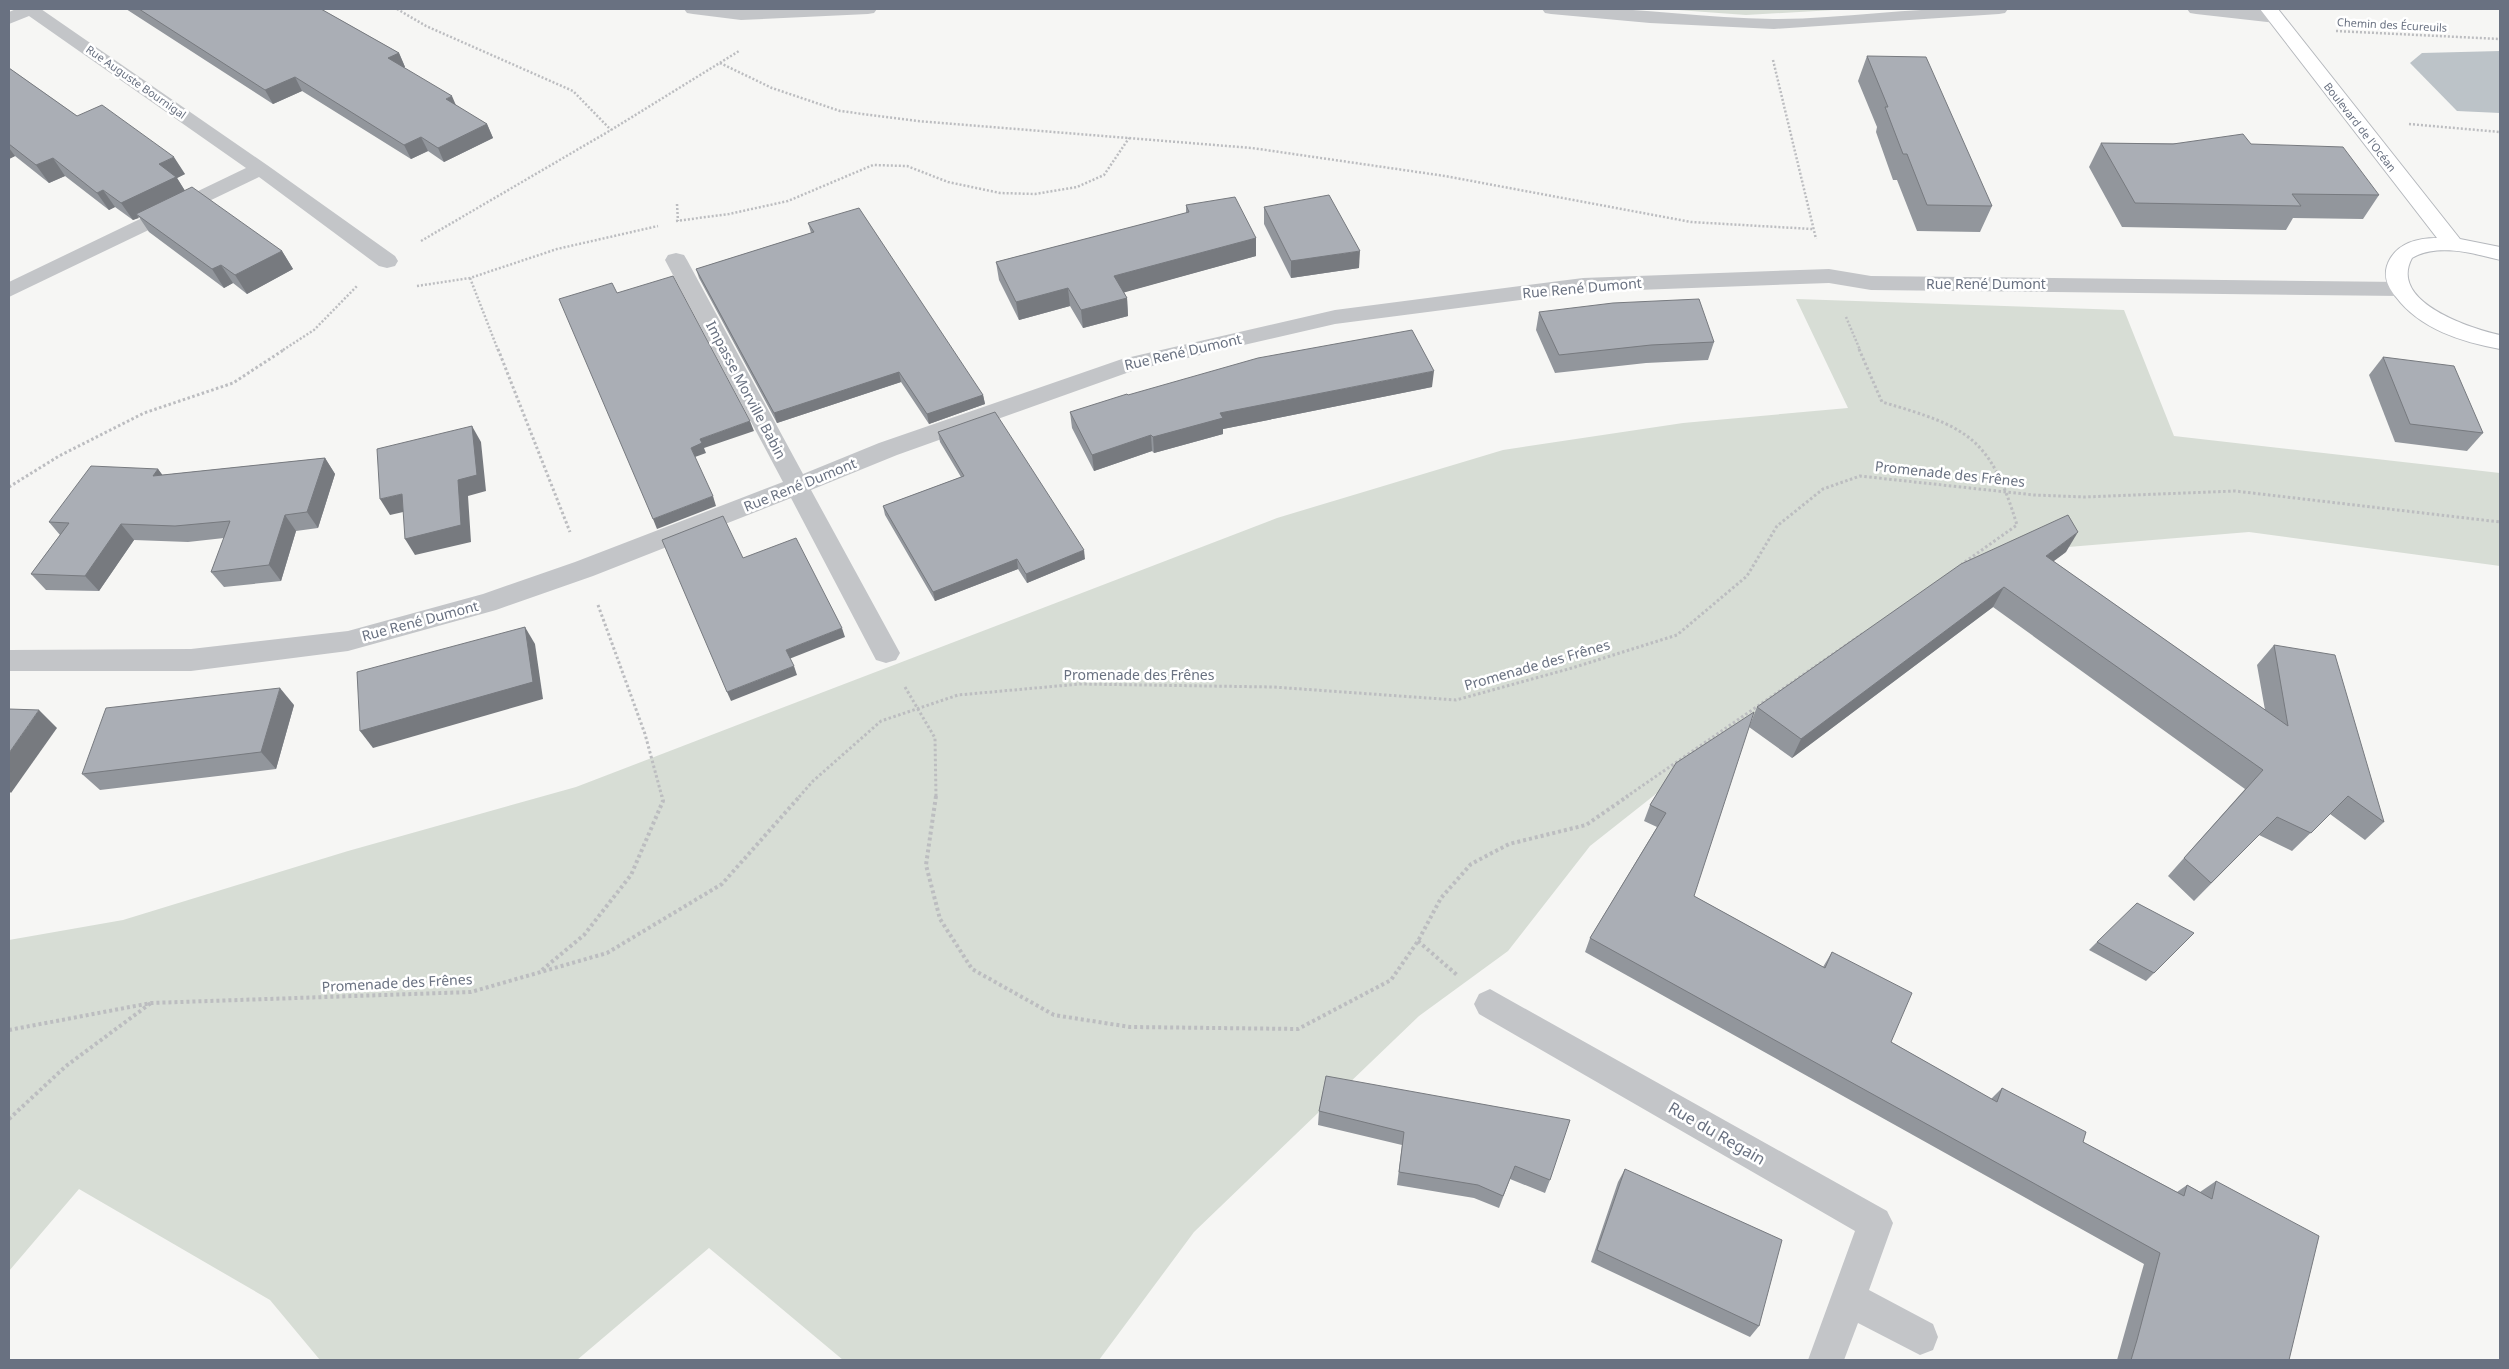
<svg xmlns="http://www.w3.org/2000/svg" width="2509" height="1369" viewBox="0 0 2509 1369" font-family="'Noto Sans',sans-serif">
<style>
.green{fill:#d7ddd5}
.water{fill:#bcc3c8}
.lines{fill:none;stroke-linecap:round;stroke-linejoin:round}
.secondary-casing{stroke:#b5b8bd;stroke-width:2}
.path-far2{stroke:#bcbdc0;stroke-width:2.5;stroke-dasharray:2 2;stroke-linecap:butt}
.path-far1{stroke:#bcbdc0;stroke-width:3;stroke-dasharray:2.5 2.5;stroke-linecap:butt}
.path{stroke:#bcbdc0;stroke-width:4;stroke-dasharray:3 3;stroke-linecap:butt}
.street{fill:#c3c5c8;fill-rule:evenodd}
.secondary{fill:#fff;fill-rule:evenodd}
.wall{fill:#92969c}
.shaded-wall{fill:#777a7f}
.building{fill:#aaaeb5;stroke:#777a7f}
.labels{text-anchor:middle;stroke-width:5;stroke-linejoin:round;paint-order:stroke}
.far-street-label{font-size:11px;fill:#697181;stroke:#fff}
.street-label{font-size:14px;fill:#697181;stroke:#fff}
.near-street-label{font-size:16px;fill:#697181;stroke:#fff}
</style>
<rect width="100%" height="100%" fill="#f6f6f4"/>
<g class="green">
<polygon points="1664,9 1850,9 1746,15"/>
<polygon points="1796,299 2124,310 2174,436 2500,473 2500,566 2249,532 2020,551 1780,696 1590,846 1508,951 1419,1016 1194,1232 1099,1360 843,1360 709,1248 577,1360 320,1360 270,1300 79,1189 9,1271 9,940 123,920 348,851 576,787 1277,518 1503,450 1683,423 1848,408"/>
</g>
<polygon class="water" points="2500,51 2500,113 2457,111 2410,63 2422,53"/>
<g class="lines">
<defs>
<path id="secondary" d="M 2260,9 L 2278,9 L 2460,239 L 2500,247 L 2500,260 C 2473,253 2437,243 2412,258 C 2388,302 2470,328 2500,335 L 2500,349 C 2462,342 2420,329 2396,297 C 2386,285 2382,273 2390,259 C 2400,242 2419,238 2437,238 Z"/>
</defs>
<use href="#secondary" class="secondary-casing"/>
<g class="path-far2">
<polyline points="397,9 426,26 573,91 611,130"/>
<polyline points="2336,31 2500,39"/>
<polyline points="1773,60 1816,239"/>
<polyline points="720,63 772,88 840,111 917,121 1252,148 1445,176 1691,222 1812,229"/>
<polyline points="2409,124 2500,132"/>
<polyline points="677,204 678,221"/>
<polyline points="676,221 729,214 788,201 873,165 907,166 948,182 1000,193 1035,194 1077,187 1104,175 1129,138"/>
<polyline points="421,241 611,130 739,51"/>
<polyline points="470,278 498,350"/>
<polyline points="417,286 470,278 557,249 658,226"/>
<polyline points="1846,317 1860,350"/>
<polyline points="283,350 314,330 357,286"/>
</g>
<g class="path-far1">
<polyline points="498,349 570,532"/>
<path d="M 1859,349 L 1882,402 C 1967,427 1990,436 2017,525 L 1962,564"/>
<polyline points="9,487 59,456 144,413 233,383 285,349"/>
<polyline points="598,605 645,734 662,797"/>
<polyline points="905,687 935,738 936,797"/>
<polyline points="799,797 813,781 881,721 958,695 1080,684 1273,687 1456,700 1572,668 1677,635 1747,576 1777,526 1823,489 1860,476 2034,495 2085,497 2235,491 2500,522"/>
<polyline points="1626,797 1865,632"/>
</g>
<g class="path">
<polyline points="936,796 926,865 940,919 972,969 1054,1015 1130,1027 1298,1029 1391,980 1418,941 1441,898 1471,864 1509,844 1586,825 1628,796"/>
<polyline points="1418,941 1457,975"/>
<polyline points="542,970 584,935 631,875 663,801 662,796"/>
<polyline points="9,1030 151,1003 471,992 607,953 722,884 800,796"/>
<polyline points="9,1119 66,1066 151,1003"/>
</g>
<g class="street">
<polygon points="16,9 41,9 267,165 395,256 398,261 395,266 387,268 379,266 259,177 9,297 9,282 246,168 29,16 9,24 9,12"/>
<polygon points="684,9 877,9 874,13 868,14 741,20 693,14 687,13"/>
<path d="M 1542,9 C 1619,4 1696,18 1773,19 C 1851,19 1930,4 2008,9 L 2005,13 L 1999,14 L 1774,29 L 1650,23 L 1551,14 L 1545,13 Z"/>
<path d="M 2187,9 C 2218,7 2252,7 2282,14 L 2285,18 L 2282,22 L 2276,23 L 2196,14 L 2190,13 Z"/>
<polygon points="676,253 684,255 687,260 803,474 879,443 1122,359 1335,310 1583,278 1829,269 1871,276 2401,282 2409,284 2412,289 2409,294 2401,296 1871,290 1829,283 1583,292 1335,324 1135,370 897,455 811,490 900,653 896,660 886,663 876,660 791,498 593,576 496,610 348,651 191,671 9,671 9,650 191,649 348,631 483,594 575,562 783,482 665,260 668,255"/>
<polygon points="1490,989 1887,1211 1893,1223 1869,1290 1933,1324 1938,1337 1933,1350 1920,1355 1858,1323 1844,1360 1808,1360 1855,1231 1479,1014 1474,1004 1479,994"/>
</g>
<use href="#secondary" class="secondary"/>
</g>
<g class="wall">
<polygon points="126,9 321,9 399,53 405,67 404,68 456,106 487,124 493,138 444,162 428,151 411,159 302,91 273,104"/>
<polygon points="1867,56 1992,206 1980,232 1917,231 1897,180 1893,180 1876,132 1877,127 1858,81"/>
<polygon points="9,68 77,116 185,174 177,178 185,191 282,251 293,269 247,294 233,283 224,288 149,232 139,217 133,220 115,207 109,210 65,176 49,183 15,156 9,159"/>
<polygon points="2101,143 2251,144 2379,195 2363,219 2293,218 2286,230 2122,227 2089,167"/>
<polygon points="1186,205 1256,238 1256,256 1124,292 1127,298 1128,316 1083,328 1070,306 1019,320 999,280 996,262 1186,213"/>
<polygon points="1264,207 1359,268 1291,278 1264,224"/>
<polygon points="808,223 983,395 985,404 929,424 901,382 777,423 699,278 696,269 811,233"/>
<polygon points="1539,312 1714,342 1708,360 1646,363 1555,373 1536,330"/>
<polygon points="2383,357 2483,433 2467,451 2395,442 2369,375"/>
<polygon points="1432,387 1223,429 1223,434 1154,453 1152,451 1094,471 1072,428 1070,412 1128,395"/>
<polygon points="938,432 1085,559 1027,583 1018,569 935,601 885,515 883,506 961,477 940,442"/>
<polygon points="325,458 335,474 318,528 296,531 281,581 224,587 211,572 224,538 188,542 134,540 99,591 46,590 31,574 60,535 49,522 158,469 162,475"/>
<polygon points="2066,552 2053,561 2265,710 2257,665 2274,645 2384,822 2365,840 2330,814 2292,851 2259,835 2194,901 2168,876 2245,789 1993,607 1792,758 1749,727 1757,707"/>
<polygon points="294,705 276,769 100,790 82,774"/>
<polygon points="1676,763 1694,896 1823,967 1832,952 1891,1042 1991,1099 2002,1088 2083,1142 2177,1192 2187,1185 2200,1192 2216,1181 2289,1360 2117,1360 2144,1264 1585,952 1590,938 1657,827 1644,821 1650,805"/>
<polygon points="2194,933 2146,981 2089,950 2097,942"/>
<polygon points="1326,1076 1550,1180 1545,1193 1510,1179 1499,1208 1474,1198 1397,1185 1402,1145 1318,1125 1319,1111"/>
<polygon points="1625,1169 1759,1326 1750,1337 1591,1262 1618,1182"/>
</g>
<g class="shaded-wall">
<polygon points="399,53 405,67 395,72 388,58"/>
<polygon points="295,77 302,91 273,104 265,90"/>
<polygon points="452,96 458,110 446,99"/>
<polygon points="487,124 493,138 444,162 438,148"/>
<polygon points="421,137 428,151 411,159 404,145"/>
<polygon points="9,148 15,156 9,159"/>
<polygon points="174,157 185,174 177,178 187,194 136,214 139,218 133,220 121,203 159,164"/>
<polygon points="53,158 65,176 49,183 36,165"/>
<polygon points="103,190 115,207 109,210 97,193"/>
<polygon points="1256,238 1256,256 1115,295 1114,276"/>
<polygon points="282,251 293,269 247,294 235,275"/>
<polygon points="1360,251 1359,268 1291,278 1291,261"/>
<polygon points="221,265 233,283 224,288 212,269"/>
<polygon points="1068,288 1070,306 1019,320 1016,302"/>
<polygon points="1127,298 1128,316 1083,328 1081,310"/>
<polygon points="1434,371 1432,387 1223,429 1223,434 1154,453 1153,437 1220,413"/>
<polygon points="899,372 901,382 777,423 774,413"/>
<polygon points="983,395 985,404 929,424 927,414"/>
<polygon points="750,421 754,431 704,448 706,453 695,457 691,448 700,439"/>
<polygon points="472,426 481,442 486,491 468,496 471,542 415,555 405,539 458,480"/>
<polygon points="1151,435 1152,451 1094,471 1092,455"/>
<polygon points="325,458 335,474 318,528 307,512"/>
<polygon points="158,469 170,485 153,476"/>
<polygon points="402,494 412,510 390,515 380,499"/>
<polygon points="713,496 716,506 657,529 653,519"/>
<polygon points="285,515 296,531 281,581 269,565"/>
<polygon points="121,524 134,540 99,591 85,576"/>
<polygon points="2078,532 2066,552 2034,576 2046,556"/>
<polygon points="1084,550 1085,559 1027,583 1026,574"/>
<polygon points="1017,559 1018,569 935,601 933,592"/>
<polygon points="2004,587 1993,607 1792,758 1801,739"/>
<polygon points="525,627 535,644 543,699 373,748 360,731"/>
<polygon points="842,628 845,637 789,659 786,650"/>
<polygon points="794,666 797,675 731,701 727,692"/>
<polygon points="280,688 294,705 276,769 261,752"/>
<polygon points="39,710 57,728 11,793 9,791 9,753"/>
</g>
<g class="building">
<polygon points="139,9 321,9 399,53 388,58 452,96 446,99 487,124 438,148 421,137 404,145 295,77 265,90"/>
<polygon points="1867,56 1926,57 1992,206 1927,205 1907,154 1903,154 1885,107 1888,107"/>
<polygon points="9,68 77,116 102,105 174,157 159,164 176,177 121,203 103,190 97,193 53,158 36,165 9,144"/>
<polygon points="2243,134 2251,144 2343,147 2379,195 2292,194 2301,206 2135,203 2101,143 2173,144"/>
<polygon points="192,187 282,251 235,275 221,265 212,269 136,214"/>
<polygon points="1329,195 1360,251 1291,261 1264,207"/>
<polygon points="1235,197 1256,238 1114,276 1127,298 1081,310 1068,288 1016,302 996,262 1189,212 1186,205"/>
<polygon points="859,208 983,395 927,414 899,372 774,413 696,269 814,232 808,223"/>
<polygon points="673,276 750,421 700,439 702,443 691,448 713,496 653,519 559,299 612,283 617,293"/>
<polygon points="1699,299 1714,342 1651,345 1559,355 1539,312 1613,303"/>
<polygon points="1412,330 1434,371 1220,413 1223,418 1153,437 1151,435 1092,455 1070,412 1127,394 1128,395 1258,358"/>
<polygon points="2383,357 2454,366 2483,433 2410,424"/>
<polygon points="995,412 1084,550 1026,574 1017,559 933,592 883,506 964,476 938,432"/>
<polygon points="472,426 477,475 458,480 461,525 405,539 402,494 380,499 377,449"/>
<polygon points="325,458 307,512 285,515 269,565 211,572 230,521 175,526 121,524 85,576 31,574 69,523 49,522 91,466 158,469 153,476"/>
<polygon points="2068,515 2078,532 2046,556 2288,726 2274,645 2335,655 2384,822 2348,796 2311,833 2277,817 2211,883 2184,858 2263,770 2004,587 1801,739 1757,707 1961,564"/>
<polygon points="723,516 743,558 796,538 842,628 786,650 794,666 727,692 662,540"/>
<polygon points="525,627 533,682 360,731 357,672"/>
<polygon points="280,688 261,752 82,774 106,708"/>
<polygon points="9,709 39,710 9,753"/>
<polygon points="1754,712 1694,896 1825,968 1832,952 1912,993 1891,1042 1997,1102 2002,1088 2086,1132 2083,1142 2184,1196 2187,1185 2212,1199 2216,1181 2319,1236 2289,1360 2131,1360 2137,1340 2160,1253 1590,938 1666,813 1650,805 1676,763"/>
<polygon points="2137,903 2194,933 2154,973 2097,942"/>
<polygon points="1326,1076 1570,1120 1550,1180 1515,1166 1503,1196 1478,1185 1399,1172 1404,1132 1319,1111"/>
<polygon points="1625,1169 1782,1240 1759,1326 1597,1250"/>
</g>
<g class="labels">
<g class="far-street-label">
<text transform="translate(2392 25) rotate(3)" y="4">Chemin des Écureuils</text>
<text transform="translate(136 82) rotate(35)" y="4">Rue Auguste Bournigal</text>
<text transform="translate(2360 127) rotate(52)" y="4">Boulevard de l'Océan</text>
</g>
<g class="street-label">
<text x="1986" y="289">Rue René Dumont</text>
<text transform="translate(1582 288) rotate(-5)" y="5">Rue René Dumont</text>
<text transform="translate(1183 352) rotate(-13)" y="5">Rue René Dumont</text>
<text transform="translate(746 390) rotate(62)" y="5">Impasse Morville Babin</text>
<text transform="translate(1950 474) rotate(6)" y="5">Promenade des Frênes</text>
<text transform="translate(800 485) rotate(-22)" y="5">Rue René Dumont</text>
<text transform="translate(420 621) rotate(-15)" y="5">Rue René Dumont</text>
<text transform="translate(1537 665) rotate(-16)" y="5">Promenade des Frênes</text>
<text x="1139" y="680">Promenade des Frênes</text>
<text transform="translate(397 983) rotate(-3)" y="5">Promenade des Frênes</text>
</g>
<g class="near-street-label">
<text transform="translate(1717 1133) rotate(30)" y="6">Rue du Regain</text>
</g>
</g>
<rect width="2509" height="1369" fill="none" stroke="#697181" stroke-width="20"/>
</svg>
